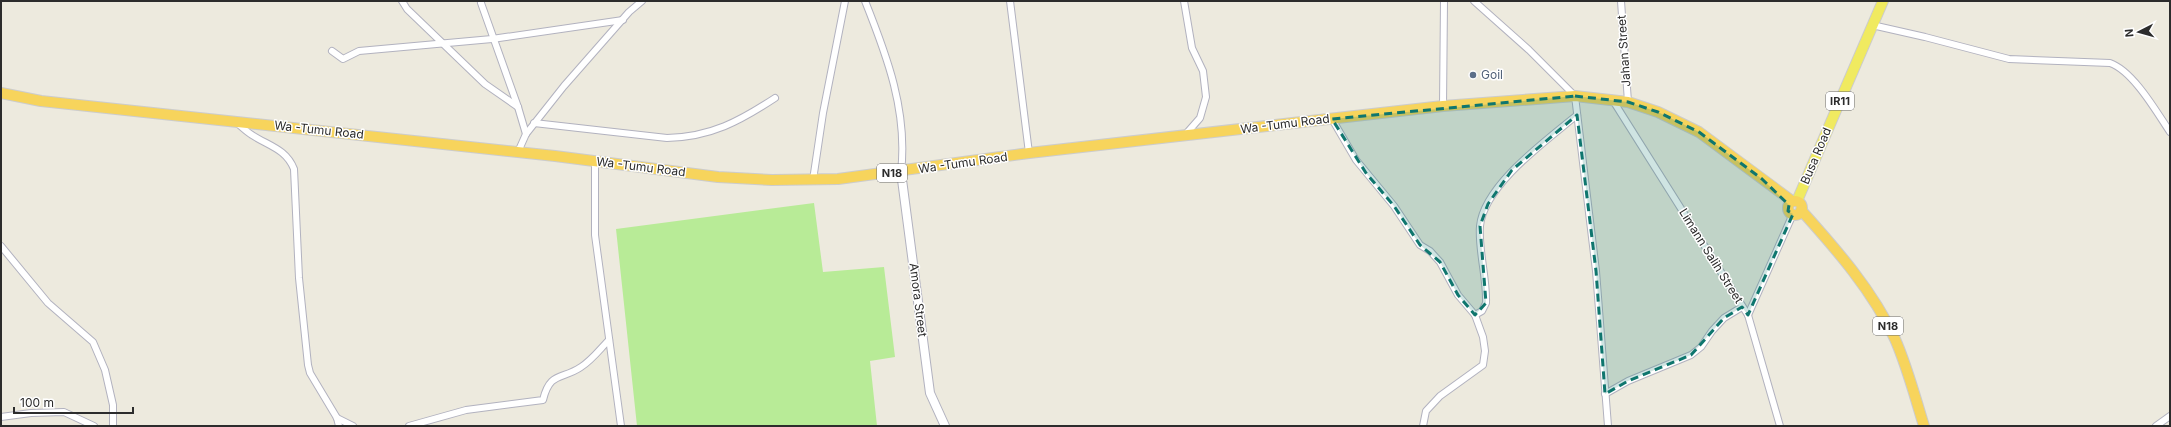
<svg xmlns="http://www.w3.org/2000/svg" width="2171" height="427" viewBox="0 0 2171 427" font-family="Inter,sans-serif">
<style>
.pitch{fill:#b8eb97}
.lines{fill:none;stroke-linecap:round;stroke-linejoin:round}
.minor-casing{stroke:#b2b2bf;stroke-width:8}
.tertiary-casing{stroke:#b2b2bf;stroke-width:10}
.primary-casing{stroke:#ccc;stroke-width:12}
.trunk-casing{stroke:#ccc;stroke-width:12}
.minor{stroke:#fff;stroke-width:6}
.tertiary{stroke:#fff;stroke-width:8}
.primary{stroke:#f0ea60;stroke-width:10}
.trunk{stroke:#f7d45c;stroke-width:10}
.marked{fill:#0f766e;fill-opacity:0.2;stroke:#0f766e;stroke-width:3;stroke-dasharray:8 5;stroke-linejoin:round}
.service-dot{fill:#5c6f8a;stroke:#fff;stroke-width:1.5}
.labels{text-anchor:middle;stroke-width:3;stroke-linejoin:round;paint-order:stroke}
.shield{fill:#fff;stroke:#6b6b6b;stroke-width:1}
.shield-label{font-size:11px;font-weight:bold;fill:#2c2c2c}
.street-label{font-size:12px;fill:#2c2c2c;stroke:#fff}
.service-label{font-size:12px;fill:#4e5e75;stroke:#fff;text-anchor:start}
</style>
<rect width="100%" height="100%" fill="#edeade"/>
<polygon class="pitch" points="814,203 823,272 884,267 895,357 870,361 877,426 637,426 616,229"/>
<g class="lines">
<defs>
<g id="minor">
<polyline points="402,1 407,9 485,84 518,107"/>
<path d="M 865,1 C 887,56 908,112 901,172"/>
<polyline points="1010,1 1029,153"/>
<polyline points="1184,1 1192,48 1203,71 1206,97 1200,118 1185,135"/>
<polyline points="1474,1 1529,50 1575,96 1596,271 1608,426"/>
<polyline points="1621,1 1628,102"/>
<polyline points="481,3 518,107 526,134"/>
<path d="M 1872,25 L 1925,37 L 2009,59 L 2110,63 C 2133,71 2156,111 2170,132"/>
<polyline points="332,51 343,59 359,51 492,39 623,20"/>
<polyline points="1612,99 1748,315 1780,426"/>
<polyline points="1443,106 1444,1"/>
<polyline points="1332,119 1356,160 1394,206 1420,245 1430,251 1440,262 1458,295 1475,315 1483,337 1485,351 1483,365 1440,396 1426,411 1423,426"/>
<path d="M 237,123 C 242,127 247,132 252,135 C 269,146 286,149 294,169 L 299,278 L 308,365 L 310,373 L 337,418 L 339,426"/>
<path d="M 534,123 L 667,138 C 711,137 740,121 775,98"/>
<polyline points="518,152 526,134 564,86 629,12 642,1"/>
<polyline points="595,161 595,235 621,426"/>
<polyline points="813,180 823,113 845,1"/>
<polyline points="1,246 48,303 93,342 105,370 113,405 113,426"/>
<path d="M 1475,315 L 1482,311 L 1486,303 C 1487,278 1478,249 1480,226 C 1484,185 1547,140 1577,115"/>
<polyline points="1748,315 1793,214"/>
<polyline points="1605,394 1628,381 1691,355 1701,347 1712,331 1724,318 1742,307"/>
<polyline points="1,417 31,413 64,412 94,426"/>
<polyline points="337,418 353,426"/>
<path d="M 409,426 L 466,410 L 543,400 C 550,371 562,380 581,367 C 592,360 600,349 609,340"/>
<polyline points="2156,426 2170,416"/>
</g>
<polyline id="tertiary" points="901,172 930,393 945,426"/>
<polyline id="primary" points="1797,201 1883,1"/>
<g id="trunk">
<polyline points="1,93 41,101 555,156 718,177 772,180 838,179 1029,153 1443,106 1575,96 1628,102 1658,112 1699,132 1792,201"/>
<circle cx="1795" cy="208" r="7"/>
<path d="M 1801,210 C 1836,249 1873,291 1895,339 C 1907,366 1915,397 1924,426"/>
</g>
</defs>
<use href="#minor" class="minor-casing"/>
<use href="#tertiary" class="tertiary-casing"/>
<use href="#primary" class="primary-casing"/>
<use href="#trunk" class="trunk-casing"/>
<use href="#minor" class="minor"/>
<use href="#tertiary" class="tertiary"/>
<use href="#primary" class="primary"/>
<use href="#trunk" class="trunk"/>
</g>
<path class="marked" d="M 1575,96 L 1628,102 L 1658,112 L 1699,132 L 1762,179 L 1789,205 L 1788,211 L 1793,214 L 1748,315 L 1742,307 L 1724,318 L 1691,355 L 1628,381 L 1605,394 L 1596,271 L 1577,115 L 1512,170 L 1488,204 L 1480,226 L 1486,303 L 1475,315 L 1458,295 L 1440,262 L 1420,245 L 1394,206 L 1366,173 L 1332,119 Z"/>
<circle class="service-dot" cx="1473" cy="75" r="4"/>
<g class="labels">
<g class="shield">
<rect x="1826" y="92" width="28" height="18" rx="3"/>
<rect x="877" y="164" width="30" height="18" rx="3"/>
<rect x="1873" y="317" width="30" height="18" rx="3"/>
</g>
<g class="shield-label">
<text x="1840" y="105">IR11</text>
<text x="892" y="177">N18</text>
<text x="1888" y="330">N18</text>
</g>
<g class="street-label">
<text transform="translate(1624 51) rotate(-94)" y="4">Jahan Street</text>
<text transform="translate(1285 124) rotate(-7)" y="4">Wa -Tumu Road</text>
<text transform="translate(319 130) rotate(6)" y="4">Wa -Tumu Road</text>
<text transform="translate(1816 156) rotate(-67)" y="4">Busa Road</text>
<text transform="translate(963 163) rotate(-8)" y="4">Wa -Tumu Road</text>
<text transform="translate(641 167) rotate(7)" y="4">Wa -Tumu Road</text>
<text transform="translate(1711 256) rotate(58)" y="4">Limann Salih Street</text>
<text transform="translate(918 300) rotate(83)" y="4">Amora Street</text>
</g>
<g class="service-label">
<text x="1481" y="79">Goil</text>
</g>
</g>
<rect width="2171" height="427" fill="none" stroke="#2c2c2c" stroke-width="4"/>
<g transform="translate(2139 32) rotate(264)" stroke="#ffffff" stroke-width="3" paint-order="stroke">
<path d="M0-3L7 15L0 10L-7 15Z" fill="#2c2c2c"/>
<text y="-6" font-size="11" font-weight="bold" text-anchor="middle" fill="#2c2c2c">N</text>
</g>
<path d="M14 407v6h119v-6" fill="none" stroke="#2c2c2c" stroke-width="2"/>
<text x="20" y="407" font-size="12" fill="#2c2c2c" stroke="#ffffff" stroke-width="3" paint-order="stroke">100 m</text>
</svg>
